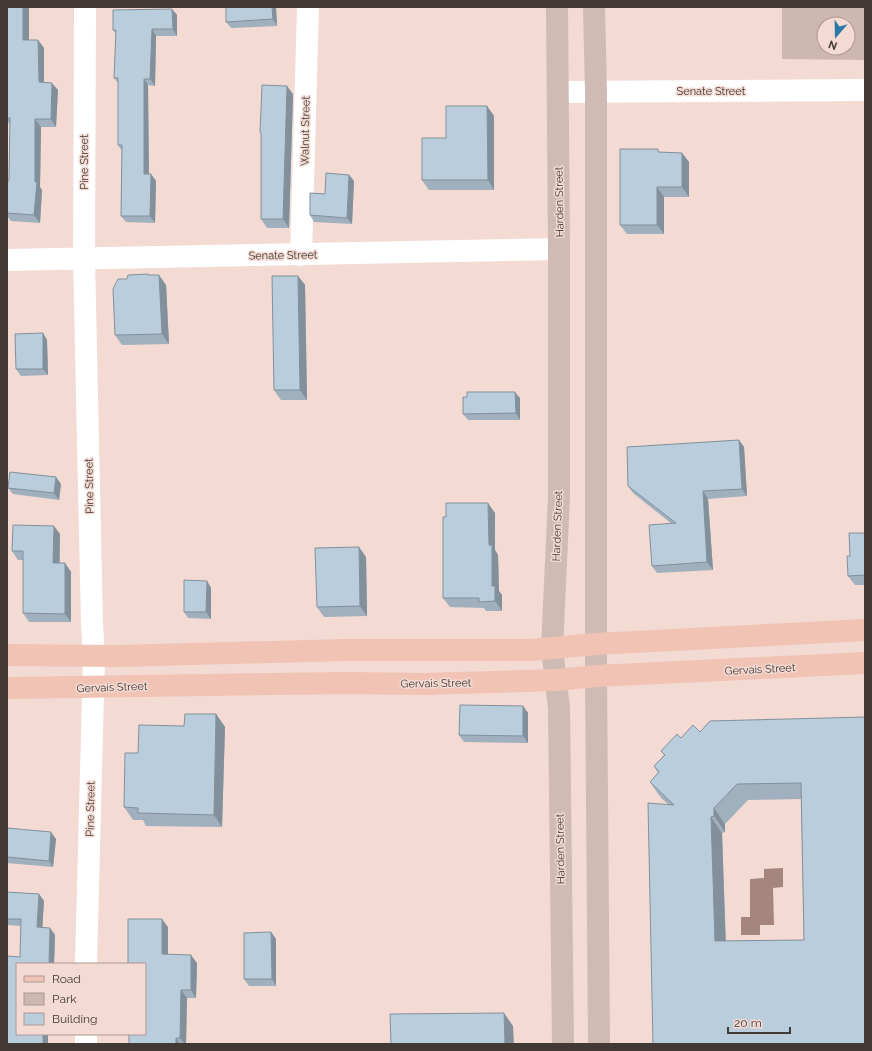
<svg xmlns="http://www.w3.org/2000/svg" width="872" height="1051" viewBox="0 0 872 1051" font-family="Raleway,sans-serif">
<style>
.green{fill:#cdb7b0;fill-rule:evenodd}
.water{fill:#a5867c}
.lines{fill:none;stroke-linecap:round;stroke-linejoin:round}
.street{stroke:#fff;stroke-width:22}
.secondary{stroke:#cfbbb4;stroke-width:22}
.primary{stroke:#f1c3b5;stroke-width:22}
.wall{fill:#a0b0be;fill-rule:evenodd}
.shaded-wall{fill:#82909b}
.building{fill:#bacddd;stroke:#82909b;fill-rule:evenodd}
.labels{text-anchor:middle;stroke-width:3;stroke-linejoin:round;paint-order:stroke}
.street-label{font-size:11px;fill:#423834;stroke:#f3dad2}
</style>
<rect width="100%" height="100%" fill="#f3dad2"/>
<path class="green" d="M 782,7 L 865,7 L 865,60 L 782,59 ZM 824,24 L 848,24 L 848,48 L 824,48 Z"/>
<polygon class="water" points="783,868 783,887 773,888 774,925 760,925 760,935 741,935 741,917 750,917 750,879 764,878 764,869"/>
<g class="lines">
<g class="street">
<polyline points="85,7 84,259 92,624 94,656 86,964"/>
<polyline points="558,92 865,90"/>
<polyline points="301,255 308,7"/>
<polyline points="7,260 559,249"/>
<polyline points="86,1034 86,1044"/>
</g>
<g class="secondary">
<polyline points="557,7 559,249 559,497 552,649 559,708 563,1044"/>
<polyline points="594,7 596,92 596,676 599,1044"/>
</g>
<g class="primary">
<polyline points="7,655 119,656 345,650 532,650 596,644 865,630"/>
<polyline points="7,688 347,683 425,684 557,680 596,676 865,663"/>
</g>
</g>
<g class="wall">
<polygon points="7,7 29,7 29,40 38,40 44,48 44,82 58,90 56,127 41,127 40,187 42,190 40,223 11,221 7,216 7,188 9,180 10,125 7,121"/>
<polygon points="276,7 277,26 231,28 226,22"/>
<polygon points="172,9 177,15 177,36 156,36 155,86 148,85 149,174 151,174 156,181 155,223 126,222 121,216 122,151 118,145 118,83 114,78 116,34 113,30"/>
<polygon points="293,94 289,228 267,228 261,219 261,134 260,132"/>
<polygon points="487,106 494,116 494,190 429,190 422,180 446,138"/>
<polygon points="661,152 682,153 689,162 689,197 664,197 664,234 627,234 620,225"/>
<polygon points="349,175 354,181 352,224 314,222 310,215 325,194"/>
<polygon points="148,274 149,275 166,285 169,344 122,345 115,335 127,279"/>
<polygon points="298,276 305,285 307,400 281,400 274,390"/>
<polygon points="43,333 47,340 48,375 21,376 16,369"/>
<polygon points="467,397 520,398 520,420 468,420 463,414"/>
<polygon points="739,440 744,447 747,496 708,499 713,570 657,573 652,566 672,524 633,493 628,486"/>
<polygon points="61,484 59,500 13,494 8,488"/>
<polygon points="495,513 495,550 498,555 499,591 502,595 502,611 486,611 484,608 450,607 443,598"/>
<polygon points="865,533 865,585 855,585 848,576 850,556"/>
<polygon points="60,534 60,563 65,563 71,572 71,622 29,622 23,613 23,560 18,560 12,551"/>
<polygon points="366,557 367,616 324,617 317,607"/>
<polygon points="207,581 211,588 211,619 188,618 184,612"/>
<polygon points="523,706 528,713 528,743 464,742 459,735"/>
<polygon points="216,714 225,727 222,827 146,826 143,820 133,820 124,807 138,753 184,726"/>
<path d="M 865,717 L 865,1044 L 653,1044 L 668,804 L 661,798 L 650,782 L 658,773 L 654,766 L 664,755 L 661,751 L 681,738 L 700,732 ZM 801,799 L 804,940 L 726,941 L 722,833 L 725,832 L 725,824 L 748,800 Z"/>
<polygon points="7,828 56,839 53,867 7,863"/>
<polygon points="7,892 39,894 44,901 42,928 50,928 55,935 54,964 17,964 17,1034 48,1034 48,1044 7,1044 7,956 20,957 21,926 7,925"/>
<polygon points="168,927 168,954 197,963 196,998 187,998 186,1044 129,1044"/>
<polygon points="271,932 276,939 276,986 249,986 244,979"/>
</g>
<g class="shaded-wall">
<polygon points="23,7 29,7 29,48 23,40"/>
<polygon points="272,7 276,7 277,26 273,19"/>
<polygon points="172,9 177,15 177,36 173,29"/>
<polygon points="152,29 156,36 155,86 150,79"/>
<polygon points="38,40 44,48 44,90 39,82"/>
<polygon points="144,79 148,85 149,181 144,174"/>
<polygon points="52,83 58,90 56,127 51,119"/>
<polygon points="287,86 293,94 289,228 283,219"/>
<polygon points="487,106 494,116 494,190 488,180"/>
<polygon points="35,119 41,127 40,187 42,190 40,223 34,215"/>
<polygon points="682,153 689,162 689,197 682,187"/>
<polygon points="151,174 156,181 155,223 150,216"/>
<polygon points="349,175 354,181 352,224 347,218"/>
<polygon points="657,187 664,197 664,234 657,225"/>
<polygon points="159,275 166,285 169,344 162,334"/>
<polygon points="298,276 305,285 307,400 300,390"/>
<polygon points="43,333 47,340 48,375 43,369"/>
<polygon points="515,392 520,398 520,420 516,413"/>
<polygon points="739,440 744,447 747,496 742,489"/>
<polygon points="56,477 61,484 59,500 54,493"/>
<polygon points="703,491 708,499 713,570 707,562"/>
<polygon points="488,503 495,513 495,550 498,555 499,591 502,595 502,611 495,601 492,586 489,545"/>
<polygon points="54,526 60,534 59,572 53,563"/>
<polygon points="359,547 366,557 367,616 360,606"/>
<polygon points="65,563 71,572 71,622 65,614"/>
<polygon points="207,581 211,588 211,619 206,612"/>
<polygon points="523,706 528,713 528,743 523,736"/>
<polygon points="216,714 225,727 222,827 214,815"/>
<polygon points="714,808 725,824 725,832 714,816"/>
<polygon points="711,817 722,833 726,957 715,941"/>
<polygon points="51,832 56,839 53,867 49,861"/>
<polygon points="39,894 44,901 42,934 37,927"/>
<polygon points="162,919 168,927 168,962 162,954"/>
<polygon points="50,928 55,935 54,964 49,964"/>
<polygon points="271,932 276,939 276,986 272,979"/>
<polygon points="191,955 197,963 196,998 191,990"/>
<polygon points="181,990 187,998 186,1044 184,1044 180,1038"/>
<polygon points="504,1013 513,1026 514,1044 505,1044"/>
<rect x="43" y="1034" width="5" height="10"/>
<polygon points="176,1038 180,1044 176,1044"/>
</g>
<g class="building">
<polygon points="7,7 23,7 23,40 38,40 39,82 52,83 51,119 35,119 35,182 37,182 34,215 7,213 7,188 8,180 9,180 10,118 7,118"/>
<polygon points="226,7 272,7 273,19 226,22"/>
<polygon points="172,9 173,29 152,29 150,79 144,79 144,174 151,174 150,216 121,216 122,145 118,145 118,78 114,78 116,30 113,30 113,10"/>
<polygon points="262,85 287,86 283,219 261,219 261,133 260,132"/>
<polygon points="446,106 487,106 488,180 422,180 422,138 446,138"/>
<polygon points="620,149 658,149 658,152 682,153 682,187 657,187 657,225 620,225"/>
<polygon points="326,173 349,175 347,218 310,215 310,193 325,194"/>
<polygon points="148,274 148,275 159,275 162,334 115,335 113,289 118,279 127,279 128,275"/>
<polygon points="272,276 298,276 300,390 274,390"/>
<polygon points="43,333 43,369 16,369 15,334"/>
<polygon points="467,392 515,392 516,413 463,414 463,397 467,397"/>
<polygon points="739,440 742,489 703,491 707,562 652,566 649,525 676,523 628,486 627,447"/>
<polygon points="10,472 56,477 54,493 8,488"/>
<polygon points="446,503 488,503 489,545 492,545 492,586 495,586 495,601 479,602 479,598 443,598 443,517 446,517"/>
<polygon points="13,525 54,526 53,563 65,563 65,614 23,613 23,551 12,551"/>
<polygon points="849,533 865,533 865,575 848,576 847,556 850,556"/>
<polygon points="359,547 360,606 317,607 315,548"/>
<polygon points="184,580 207,581 206,612 184,612"/>
<polygon points="460,705 523,706 523,736 459,735"/>
<polygon points="185,714 216,714 214,815 138,813 138,808 124,807 125,753 138,753 139,725 184,726"/>
<path d="M 865,717 L 865,1044 L 653,1044 L 648,803 L 674,805 L 650,782 L 659,772 L 654,766 L 665,755 L 661,751 L 677,734 L 681,738 L 693,725 L 700,732 L 710,721 ZM 801,783 L 804,940 L 715,941 L 711,817 L 714,816 L 714,808 L 737,784 Z"/>
<polygon points="7,828 51,832 49,861 7,857"/>
<polygon points="7,892 39,894 37,927 50,928 49,964 17,964 17,1034 43,1034 43,1044 7,1044 7,956 20,957 21,919 7,919"/>
<polygon points="128,919 162,919 162,954 191,955 191,990 181,990 180,1038 176,1038 176,1044 129,1044 129,1034 145,1034 145,964 128,964"/>
<polygon points="271,932 272,979 244,979 244,933"/>
<polygon points="504,1013 505,1044 391,1044 390,1014"/>
</g>
<g class="labels">
<g class="street-label">
<text x="711" y="95">Senate Street</text>
<text transform="translate(305 131) rotate(-89)" y="4">Walnut Street</text>
<text transform="translate(84 162) rotate(-90)" y="4">Pine Street</text>
<text transform="translate(559 202) rotate(-91)" y="4">Harden Street</text>
<text transform="translate(283 255) rotate(-1)" y="4">Senate Street</text>
<text transform="translate(89 486) rotate(-91)" y="4">Pine Street</text>
<text transform="translate(557 526) rotate(-88)" y="4">Harden Street</text>
<text transform="translate(760 669) rotate(-3)" y="4">Gervais Street</text>
<text transform="translate(436 683) rotate(-1)" y="4">Gervais Street</text>
<text transform="translate(112 687) rotate(-2)" y="4">Gervais Street</text>
<text transform="translate(90 809) rotate(-89)" y="4">Pine Street</text>
<text transform="translate(560 849) rotate(-91)" y="4">Harden Street</text>
</g>
</g>
<rect width="872" height="1051" fill="none" stroke="#423834" stroke-width="16"/>
<rect x="16" y="963" width="130" height="72" fill="#f3dad2" stroke="#ac9993"/>
<rect x="24" y="976" width="20" height="6" fill="#f1c3b5" stroke="#ac9993"/>
<text x="52" y="983" font-size="12" fill="#423834">Road</text>
<rect x="24" y="993" width="20" height="12" fill="#cdb7b0" stroke="#ac9993"/>
<text x="52" y="1003" font-size="12" fill="#423834">Park</text>
<rect x="24" y="1013" width="20" height="12" fill="#bacddd" stroke="#ac9993"/>
<text x="52" y="1023" font-size="12" fill="#423834">Building</text>
<g transform="translate(836 36) rotate(200)"><circle r="19" fill="#f3dad2" stroke="#ac9993"/>
<path d="M0-3L7 15L0 10L-7 15Z" fill="#2c77aa"/>
<text y="-6" font-size="11" font-weight="bold" text-anchor="middle" fill="#423834">N</text>
</g>
<path d="M728 1027v6h62v-6" fill="none" stroke="#423834" stroke-width="2"/>
<text x="734" y="1027" font-size="12" fill="#423834" stroke="#f3dad2" stroke-width="3" paint-order="stroke">20 m</text>
</svg>
